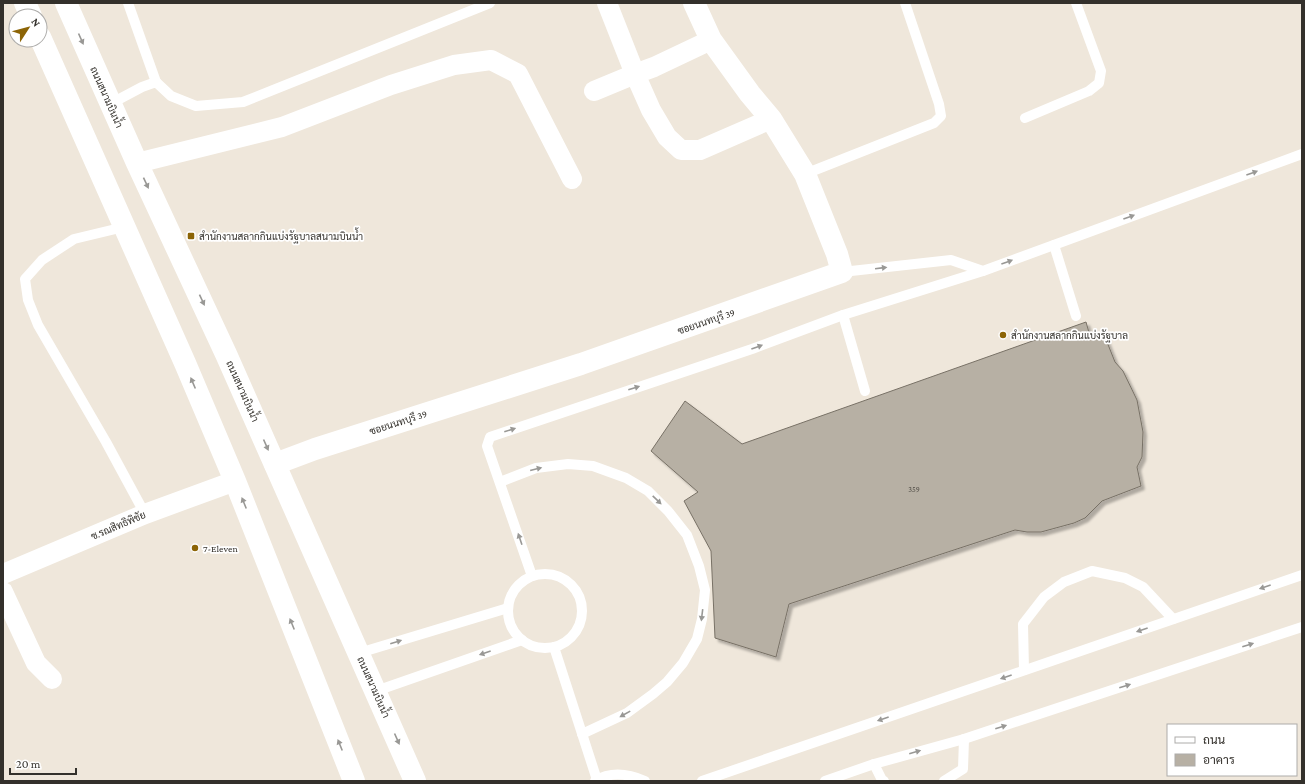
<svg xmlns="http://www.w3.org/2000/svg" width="1305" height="784" viewBox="0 0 1305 784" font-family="'Crimson Pro',Sarabun,serif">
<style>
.building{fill:#b7b0a4;stroke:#787166;filter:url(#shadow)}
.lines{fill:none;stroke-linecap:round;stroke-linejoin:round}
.service{stroke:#fff;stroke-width:10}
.minor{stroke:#fff;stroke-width:20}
.tertiary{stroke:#fff;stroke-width:22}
.secondary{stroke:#fff;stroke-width:22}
.oneway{fill:#999895}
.poi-dot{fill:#8c6406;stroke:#fff;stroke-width:1.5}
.labels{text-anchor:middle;stroke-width:3.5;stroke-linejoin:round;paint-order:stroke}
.number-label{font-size:8px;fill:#545049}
.street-label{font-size:10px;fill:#33302b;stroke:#fff}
.poi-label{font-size:10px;fill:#33302b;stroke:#fff;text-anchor:start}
</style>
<defs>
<filter id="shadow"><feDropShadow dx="3.5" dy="3.5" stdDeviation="1" flood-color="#0004"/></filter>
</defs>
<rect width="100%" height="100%" fill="#efe7db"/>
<polygon class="building" points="1086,322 1090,336 1103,332 1115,362 1123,371 1137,400 1143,432 1142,457 1137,467 1141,486 1102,501 1085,518 1074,523 1041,532 1027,532 1015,530 789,604 776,657 715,638 711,551 684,501 698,492 651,451 685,401 742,444"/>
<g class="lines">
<g class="service">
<polyline points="128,3 156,82"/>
<polyline points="110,104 142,87 156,82 171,96 196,106 243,102 490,3"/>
<polyline points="1025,118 1089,91 1099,83 1101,71 1076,3"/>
<polyline points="805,174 934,123 941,116 939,104 905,3"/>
<polyline points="124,227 74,239 42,260 25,279 28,300 38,325 106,442 145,514"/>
<polyline points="1054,245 1076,316"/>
<polyline points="842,272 951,260 983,271 1302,154"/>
<polyline points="843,315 865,391"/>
<polyline points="500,482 536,468 568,464 593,466 626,478 648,491 668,511 687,535 699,566 705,590 702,619 697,639 683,663 667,682 653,694 627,713 582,734"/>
<circle cx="545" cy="611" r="37"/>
<polyline points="532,576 487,446 490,437 752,349 843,315 983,271"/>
<polyline points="554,647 597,780"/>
<polyline points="359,653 508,608"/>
<polyline points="1024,670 1023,624 1044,597 1064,582 1092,571 1125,578 1143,587 1173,619"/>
<polyline points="376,691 522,640"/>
<polyline points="874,764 882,780 884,781"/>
<path d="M 595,781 C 611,771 629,774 645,781"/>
<polyline points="702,781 1302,575"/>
<polyline points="825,781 874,764 964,739 1302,627"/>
<polyline points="944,781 963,769 964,739"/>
</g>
<g class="minor">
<polyline points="711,40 654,67 635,74 651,110 667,137 681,150 700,150 771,119"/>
<polyline points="594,91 635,74 607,3"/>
<polyline points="137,163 282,127 391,85 454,65 491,60 518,74 572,179"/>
<polyline points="3,574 145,514 235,481"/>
<polyline points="3,592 36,663 52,679"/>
</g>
<polyline class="tertiary" points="275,464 315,449 581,364 842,272 837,254 805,174 771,119 750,94 711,40 694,3"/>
<g class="secondary">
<polyline points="25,3 31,16"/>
<polyline points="66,3 137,163 226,354 415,781"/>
<polyline points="40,37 185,363 235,481 354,781"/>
</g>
</g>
<defs><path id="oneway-solid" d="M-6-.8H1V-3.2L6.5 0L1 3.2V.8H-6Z"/></defs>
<g class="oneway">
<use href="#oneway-solid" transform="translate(81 39) rotate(66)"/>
<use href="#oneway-solid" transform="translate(1252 173) rotate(-20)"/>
<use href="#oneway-solid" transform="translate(146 183) rotate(65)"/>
<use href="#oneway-solid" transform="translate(1129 217) rotate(-20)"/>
<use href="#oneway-solid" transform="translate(1007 262) rotate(-20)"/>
<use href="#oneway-solid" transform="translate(881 268) rotate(-7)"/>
<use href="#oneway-solid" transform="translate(202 300) rotate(65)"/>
<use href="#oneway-solid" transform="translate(757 347) rotate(-20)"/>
<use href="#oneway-solid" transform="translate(193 383) rotate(-113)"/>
<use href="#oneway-solid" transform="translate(634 388) rotate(-18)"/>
<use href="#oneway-solid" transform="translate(510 430) rotate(-18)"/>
<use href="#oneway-solid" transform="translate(266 445) rotate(66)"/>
<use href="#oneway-solid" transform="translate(536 469) rotate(-14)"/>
<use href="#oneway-solid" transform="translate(657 500) rotate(44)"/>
<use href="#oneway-solid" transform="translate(244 503) rotate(-112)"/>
<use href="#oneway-solid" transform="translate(520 539) rotate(-109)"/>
<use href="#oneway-solid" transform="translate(1265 587) rotate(161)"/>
<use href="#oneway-solid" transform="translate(702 615) rotate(97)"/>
<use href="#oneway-solid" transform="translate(292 624) rotate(-112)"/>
<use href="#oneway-solid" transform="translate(1142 630) rotate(161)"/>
<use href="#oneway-solid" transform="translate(396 642) rotate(-17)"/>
<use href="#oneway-solid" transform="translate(1248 645) rotate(-18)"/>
<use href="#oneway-solid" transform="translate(485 653) rotate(161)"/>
<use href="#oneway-solid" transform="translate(1006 677) rotate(161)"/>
<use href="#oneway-solid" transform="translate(1125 686) rotate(-18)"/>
<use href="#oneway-solid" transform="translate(625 714) rotate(151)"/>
<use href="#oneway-solid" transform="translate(883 719) rotate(161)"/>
<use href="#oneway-solid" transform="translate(1001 727) rotate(-18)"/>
<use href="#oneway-solid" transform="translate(397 739) rotate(66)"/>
<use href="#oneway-solid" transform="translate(340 745) rotate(-112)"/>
<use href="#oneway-solid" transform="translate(915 752) rotate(-16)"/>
</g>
<g class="poi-dot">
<rect x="187" y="232" width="8" height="8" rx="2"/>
<circle cx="1003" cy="335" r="4"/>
<circle cx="195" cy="548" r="4"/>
</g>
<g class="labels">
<g class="number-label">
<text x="914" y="492">359</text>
</g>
<g class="street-label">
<text transform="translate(107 97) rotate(66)" y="4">ถนนสนามบินน้ำ</text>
<text transform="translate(706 321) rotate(-19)" y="4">ซอยนนทบุรี 39</text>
<text transform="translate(243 391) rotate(66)" y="4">ถนนสนามบินน้ำ</text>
<text transform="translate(398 422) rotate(-18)" y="4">ซอยนนทบุรี 39</text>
<text transform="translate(118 525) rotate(-23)" y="4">ซ.รณสิทธิพิชัย</text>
<text transform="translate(374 687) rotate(66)" y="4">ถนนสนามบินน้ำ</text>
</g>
<g class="poi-label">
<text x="199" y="240">สำนักงานสลากกินแบ่งรัฐบาลสนามบินน้ำ</text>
<text x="1011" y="339">สำนักงานสลากกินแบ่งรัฐบาล</text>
<text x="203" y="552">7-Eleven</text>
</g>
</g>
<rect width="1305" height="784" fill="none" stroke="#33302b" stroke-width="8"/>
<rect x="1167" y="724" width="130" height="52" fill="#ffffff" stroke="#adacaa"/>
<rect x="1175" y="737" width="20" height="6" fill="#ffffff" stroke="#adacaa"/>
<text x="1203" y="744" font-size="12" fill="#33302b">ถนน</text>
<rect x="1175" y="754" width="20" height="12" fill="#b7b0a4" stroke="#adacaa"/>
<text x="1203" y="764" font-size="12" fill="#33302b">อาคาร</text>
<g transform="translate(28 28) rotate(54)"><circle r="19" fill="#ffffff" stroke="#adacaa"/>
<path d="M0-3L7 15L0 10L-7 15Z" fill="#8c6406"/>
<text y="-6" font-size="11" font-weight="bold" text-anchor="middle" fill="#33302b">N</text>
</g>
<path d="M10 768v6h66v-6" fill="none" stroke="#33302b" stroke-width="2"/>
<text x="16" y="768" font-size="12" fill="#33302b" stroke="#ffffff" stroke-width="3" paint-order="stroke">20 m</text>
</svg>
